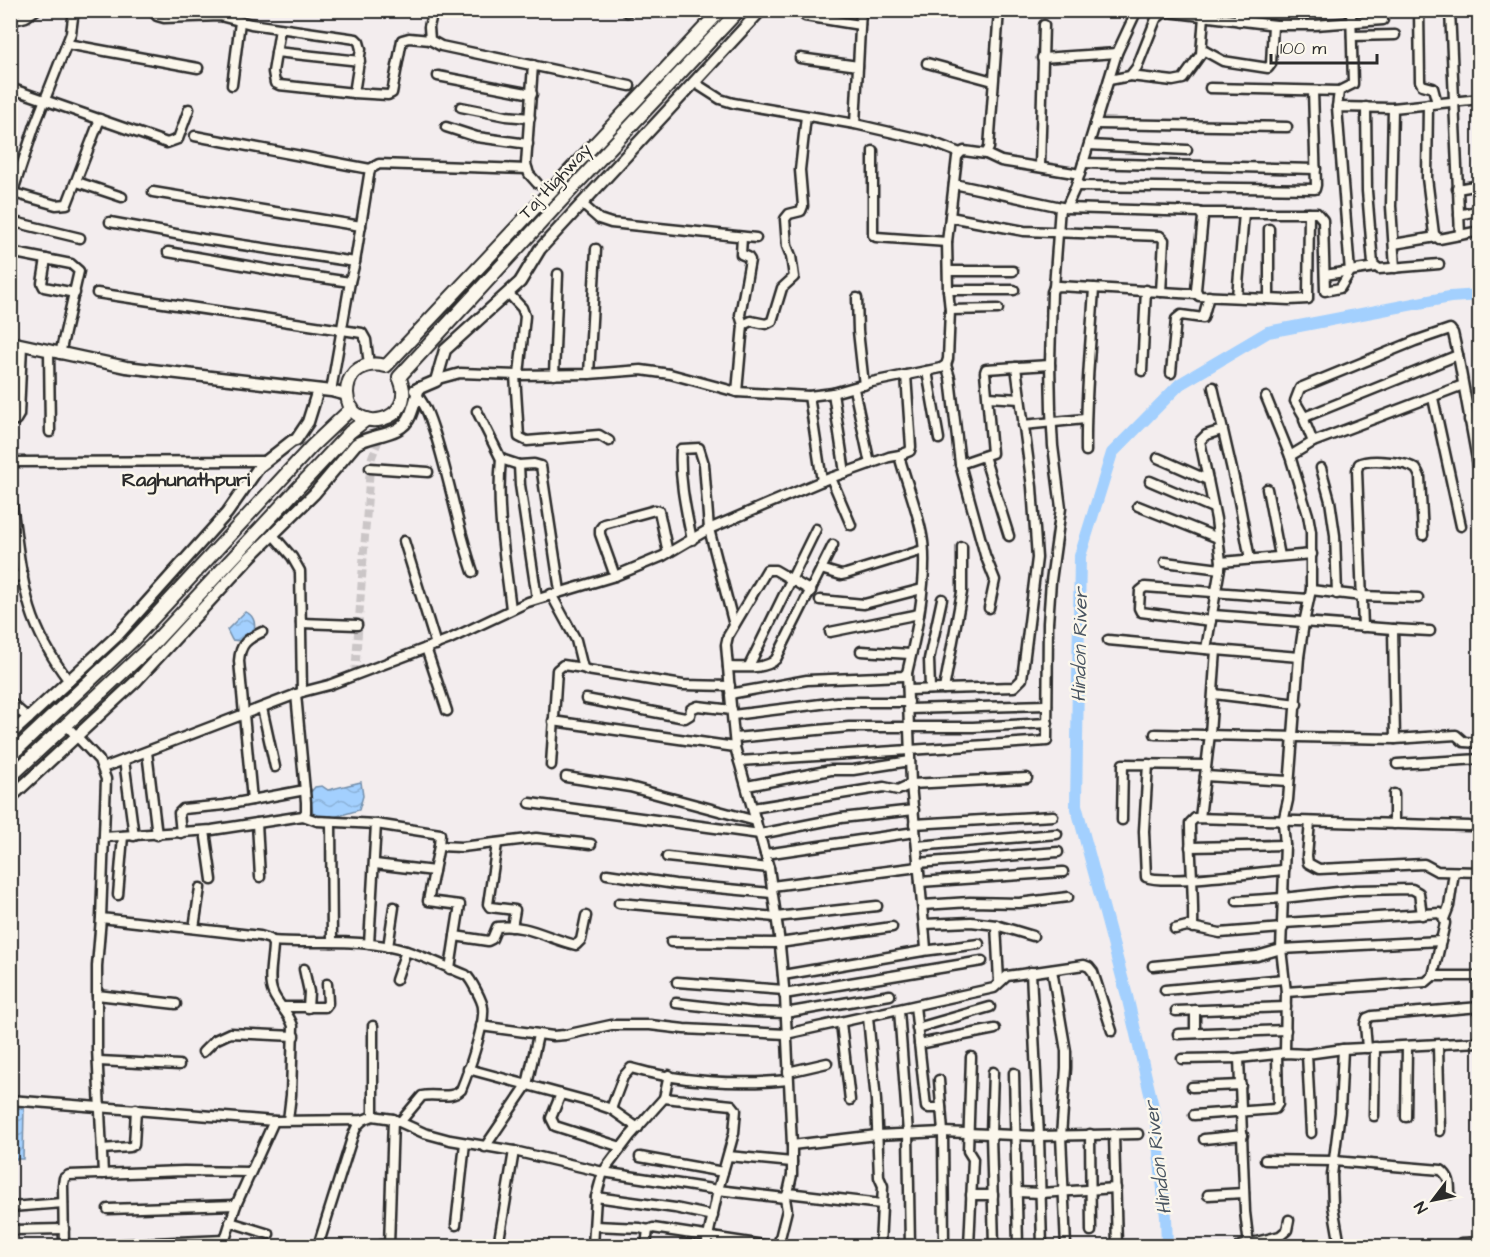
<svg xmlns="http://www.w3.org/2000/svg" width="1490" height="1257" viewBox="0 0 1490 1257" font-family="'Architects Daughter',sans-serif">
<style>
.water{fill:url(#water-waves);stroke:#738eaa;stroke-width:1.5}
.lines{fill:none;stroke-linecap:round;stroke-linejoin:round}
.river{stroke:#a3d0fe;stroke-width:12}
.minor-tunnel{stroke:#cbc6c7;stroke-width:8;stroke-dasharray:8 4;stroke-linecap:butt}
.minor-casing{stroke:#2b2b2b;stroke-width:13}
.tertiary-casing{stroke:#2b2b2b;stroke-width:15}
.secondary-casing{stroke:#2b2b2b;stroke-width:16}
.minor{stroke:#fbf7ec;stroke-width:8}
.tertiary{stroke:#fbf7ec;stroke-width:10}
.secondary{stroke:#fbf7ec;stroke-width:12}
.labels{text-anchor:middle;stroke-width:5;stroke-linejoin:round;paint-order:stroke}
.street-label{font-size:18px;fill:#2b2b2b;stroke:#fbf7ec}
.neighbourhood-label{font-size:20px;font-weight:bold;fill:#2b2b2b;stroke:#fbf7ec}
.water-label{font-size:20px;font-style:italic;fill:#495460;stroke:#fbf7ec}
</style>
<defs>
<pattern id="water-waves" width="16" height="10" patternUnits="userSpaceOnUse" patternTransform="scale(1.5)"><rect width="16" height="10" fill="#a3d0fe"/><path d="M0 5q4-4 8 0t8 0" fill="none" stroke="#8cb3da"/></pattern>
</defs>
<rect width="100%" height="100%" fill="#f3edee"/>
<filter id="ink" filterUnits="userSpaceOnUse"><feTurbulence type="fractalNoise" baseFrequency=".0167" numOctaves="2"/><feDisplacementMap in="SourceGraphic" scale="12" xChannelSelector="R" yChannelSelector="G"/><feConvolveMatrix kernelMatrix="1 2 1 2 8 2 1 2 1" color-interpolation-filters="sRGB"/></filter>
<g filter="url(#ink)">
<g class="water">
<path d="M 245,612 C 253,614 256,623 254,630 L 240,641 L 232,640 L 227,630 Z"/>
<polygon points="361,782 363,796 359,810 335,817 330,822 313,815 310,793 315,787 322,786 328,790"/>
<polygon points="11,1107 24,1109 23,1159 11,1159"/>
</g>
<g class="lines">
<polyline class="river" points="1167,1246 1166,1217 1155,1115 1127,996 1076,805 1080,556 1112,453 1180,384 1268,332 1450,297 1480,295"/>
<polyline class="minor-tunnel" points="355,674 370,468 372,457 381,434"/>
<defs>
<g id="minor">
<polyline points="152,10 157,16 164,18 220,16 251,24 356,39 359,42 361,49 354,93 388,95 392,93 402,40 409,38 430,40"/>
<polyline points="433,10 429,27 430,40 441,46 630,86"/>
<polyline points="1419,10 1420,81 1422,85 1433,88 1437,103"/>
<polyline points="1450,10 1460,235"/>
<polyline points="627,12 627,10"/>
<polyline points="652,12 652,10"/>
<polyline points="805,16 860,25"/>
<polyline points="10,21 26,17 36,10"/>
<polyline points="1239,21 1239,10"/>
<polyline points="280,29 273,72 275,83 279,85 354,93"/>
<polyline points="1352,36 1395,35"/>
<polyline points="67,44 198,68"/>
<polyline points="1203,50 1223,61 1268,68 1271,64 1273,25"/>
<polyline points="276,52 360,61"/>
<polyline points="800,58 858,66"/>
<polyline points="1042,58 1117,53"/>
<polyline points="927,63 993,81"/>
<polyline points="533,65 526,164 529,174 537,183"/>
<polyline points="438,76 532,94"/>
<polyline points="1130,76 1173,81 1183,79 1201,54 1204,16"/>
<polyline points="1109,80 1130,76 1137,67 1156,19 1162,14 1168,12 1276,25 1315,25 1383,20"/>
<polyline points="695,83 720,99 733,103 855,124 929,141 960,153"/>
<polyline points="232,85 240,22"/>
<polyline points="10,88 167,143 178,139 189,109"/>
<polyline points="1210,88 1339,91"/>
<polyline points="1428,104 1427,178 1434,234 1439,239 1480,231"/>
<polyline points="461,107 506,116 530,118"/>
<polyline points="1337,107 1339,91 1353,84 1351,10"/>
<polyline points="1366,107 1367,191 1373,264 1379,269 1439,264"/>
<polyline points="855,124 861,10"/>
<polyline points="1095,124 1287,127"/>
<polyline points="446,127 477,137 528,144"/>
<polyline points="195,136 370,169"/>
<polyline points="1089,145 1187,150"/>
<polyline points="873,151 873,235 876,237 947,242"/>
<polyline points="986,154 1001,161 1080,174"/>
<polyline points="1083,163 1316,169"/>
<polyline points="1040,166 1044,25"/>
<polyline points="77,182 122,197"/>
<polyline points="954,184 1066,208 1199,212 1203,217 1196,290 1199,296 1289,300 1308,299 1309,213"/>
<polyline points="1076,186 1315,189 1316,185 1313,91"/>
<polyline points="1457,189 1480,185"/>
<polyline points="10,192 56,205 67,204 100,119"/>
<polyline points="153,192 361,226"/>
<polyline points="10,200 35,125 71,33 74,10"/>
<polyline points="582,204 599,219 611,223 756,238"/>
<polyline points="1066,208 1076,186 1117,53 1137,10"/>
<polyline points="1202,213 1317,213 1323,220 1325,291 1340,288 1350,272 1337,107 1393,108"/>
<polyline points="1459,215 1480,210"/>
<polyline points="950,217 1024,231 1160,236 1164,240 1161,292"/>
<polyline points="10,221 80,238"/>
<polyline points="110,222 203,239 355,262"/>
<polyline points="1269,229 1269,299"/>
<polyline points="742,237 741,254 748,257 750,260 740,315 743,325"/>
<polyline points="1394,244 1436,237"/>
<polyline points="10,252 71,264 79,271 60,354"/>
<polyline points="168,252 282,272 350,282"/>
<polyline points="46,259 42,283 44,287 75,293"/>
<polyline points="1395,268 1391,206 1393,108 1480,99"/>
<polyline points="948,271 1013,271"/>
<polyline points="1325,275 1375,267"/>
<polyline points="1054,287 1060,207"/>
<polyline points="948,290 1014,290"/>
<polyline points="97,293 362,333 366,340 369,365"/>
<polyline points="508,293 522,308 525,316 519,375"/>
<polyline points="1237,297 1244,213"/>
<polyline points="857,298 858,331 864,385"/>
<polyline points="950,310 998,309"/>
<polyline points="49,351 50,432"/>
<polyline points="946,365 950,378 960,464 985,555 995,580 989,608"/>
<polyline points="927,371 939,439"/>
<polyline points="1142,371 1146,290"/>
<polyline points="1171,373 1176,319 1181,315 1203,318 1209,296"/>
<polyline points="589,374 596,249"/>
<polyline points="515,375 519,437 527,441 599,435 609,441"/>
<polyline points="554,375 558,274"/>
<polyline points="438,379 460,373 519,375 589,374 641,370 670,374 737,392 809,396 833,393 872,382 941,368 946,365 948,359 950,310 948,290 947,242 957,157 960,153 964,151 986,154 989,148 999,10"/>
<polyline points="1213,387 1238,496 1250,559"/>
<polyline points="854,389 870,464"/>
<polyline points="331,391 350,282 355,262 370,169 379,164 527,169"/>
<polyline points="737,392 743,325 751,321 766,324 772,321 782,288 794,277 791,256 787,246 785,219 789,214 801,211 803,206 800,170 806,116"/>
<polyline points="833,393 845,473"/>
<path d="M 417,395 C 427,407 431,422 436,437 C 450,482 458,528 473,572"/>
<polyline points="809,396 822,481"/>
<polyline points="988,397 1020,399"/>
<polyline points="1266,397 1290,456 1308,515 1311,532 1311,590 1304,623 1299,657 1288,800 1283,822 1285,845 1281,949 1286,992 1285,1053"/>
<polyline points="1433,398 1461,526"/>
<polyline points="477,411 501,459 519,465 534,464 541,466 560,591"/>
<polyline points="1305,418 1295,401 1300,388 1415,341 1450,329 1453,333 1458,355 1480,476"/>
<polyline points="1469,420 1480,418"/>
<polyline points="10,421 16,420 19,415 22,345"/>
<polyline points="1023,425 1085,419"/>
<polyline points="1313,442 1304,420 1307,416 1458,355"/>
<path d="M 1086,451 C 1085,396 1091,342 1094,288"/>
<polyline points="984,456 1009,536"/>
<polyline points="1290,456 1313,442 1463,385"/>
<polyline points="1158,458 1208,480"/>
<path d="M 501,459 C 496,509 505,559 511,609"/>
<polyline points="10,462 265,461"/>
<polyline points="960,464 992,453 985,372 986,369 1050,365"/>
<polyline points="519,465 520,485 537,598"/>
<polyline points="370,468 428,472"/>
<polyline points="1321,468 1330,501 1335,535 1337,594"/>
<polyline points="831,478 851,525"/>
<polyline points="1150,481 1213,508"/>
<polyline points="1267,489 1280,556"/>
<path d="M 10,490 C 16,528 19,571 30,608 C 38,634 53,660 69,681"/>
<polyline points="1138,506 1218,538"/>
<polyline points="273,535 292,557 300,571 302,692"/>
<path d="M 692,540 C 686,510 679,480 681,449 L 699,448 L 704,464 L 709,529 L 734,625"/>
<polyline points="404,541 436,645"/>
<polyline points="1165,562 1220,569"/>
<polyline points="1221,562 1312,554"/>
<polyline points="821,569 841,575 846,574 923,550"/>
<polyline points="615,576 600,534 600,529 604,524 655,510 659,511 668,553"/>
<polyline points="10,578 23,575"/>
<polyline points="1311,590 1362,596 1418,598"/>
<polyline points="551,594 576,640 583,668 587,670 683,685 730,686"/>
<polyline points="820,600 864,604 922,589"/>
<polyline points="1213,615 1393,629 1395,739"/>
<polyline points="1211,621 1141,612 1139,608 1140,591 1145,587 1308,599"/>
<polyline points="301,623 357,625"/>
<path d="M 1363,627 L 1357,470 L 1359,464 C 1369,458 1407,462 1416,469 C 1418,472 1419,474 1420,477 L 1423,535"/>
<polyline points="1393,629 1430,631"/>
<polyline points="830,632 919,614"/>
<polyline points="1108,640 1216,650 1210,734 1200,818"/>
<polyline points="426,648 447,711"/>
<polyline points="1206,649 1221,562 1216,519 1200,441 1206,435 1222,430"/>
<polyline points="1216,650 1299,657"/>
<polyline points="861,651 910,654"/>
<polyline points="749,666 816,529"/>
<path d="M 728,667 C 742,667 766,670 776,659 L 833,545"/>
<polyline points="930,689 929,659 942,599"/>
<polyline points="944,689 962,592 962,547"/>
<polyline points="908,690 1014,687 1022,679 1037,558 1032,487 1016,367"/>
<polyline points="730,691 726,645 728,636 767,570 775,570 811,591"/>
<polyline points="1214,694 1297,704"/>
<polyline points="586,699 685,718 690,715 691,709 698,706 732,710"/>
<polyline points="10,702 29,719"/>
<polyline points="262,708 275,767"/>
<polyline points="909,709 1047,705"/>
<polyline points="733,715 837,702 909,702"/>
<polyline points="553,721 735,747"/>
<polyline points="66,725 99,760 106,779 101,918 97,966 97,1048 103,1174"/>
<polyline points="1155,734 1395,739 1456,735 1464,742 1480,743"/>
<polyline points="735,738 849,727 973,727 1048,723"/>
<polyline points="147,752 157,835"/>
<polyline points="124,760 134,836"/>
<polyline points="739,761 1047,741 1048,623 1051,581 1061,508 1053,446 1051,411 1050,362 1052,292 1054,287 1059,286 1196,294"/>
<path d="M 1148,764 L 1144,831 L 1146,877 C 1164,885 1258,872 1284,870"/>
<polyline points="1397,764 1480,759"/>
<polyline points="551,765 557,670 563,665 583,668"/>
<polyline points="103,768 302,692 329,685 450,639 528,602 615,576 663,556 709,529 822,481 889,457 900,455"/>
<polyline points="1205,776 1288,781"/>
<polyline points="566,777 630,787 756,821"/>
<polyline points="747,786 831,770 853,770 910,761"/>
<path d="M 252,800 L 239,661 C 240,644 247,639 262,632"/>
<polyline points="530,803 760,834 841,818 914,810"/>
<polyline points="753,808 884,787 898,790 911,784 1027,778"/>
<polyline points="303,816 317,821 376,824 440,834 439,846 462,847 536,838 591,844"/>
<polyline points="1122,820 1123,764 1205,765"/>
<polyline points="331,822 332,942"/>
<polyline points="1310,822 1307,856 1308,863 1319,869 1424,864 1437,871 1480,872"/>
<polyline points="257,823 260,877"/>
<polyline points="914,824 1053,816"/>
<polyline points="1394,824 1394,794"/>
<polyline points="205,831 212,880"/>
<polyline points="181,833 179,813 183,809 225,805 305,790"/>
<polyline points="104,837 212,830 303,816 306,812 306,802 296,694"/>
<polyline points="497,844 488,904 490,907 515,910 512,927"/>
<polyline points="439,846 428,901 460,905 455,936"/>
<polyline points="917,846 1057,834"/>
<polyline points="1190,847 1285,845"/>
<polyline points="765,854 915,832"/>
<polyline points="667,857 769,868"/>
<polyline points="918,863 1058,852"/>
<polyline points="375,864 434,871"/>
<polyline points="607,874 675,884 772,893"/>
<polyline points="920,882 1063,872"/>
<polyline points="772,886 918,867"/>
<polyline points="118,895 123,836"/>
<polyline points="1237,901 1283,898 1356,890 1412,889 1419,893 1422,915"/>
<polyline points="619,903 776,917 877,906"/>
<polyline points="923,905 970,902 1019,903 1068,897"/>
<path d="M 101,918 L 260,936 L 270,939 L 273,944 C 273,958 267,980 273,993 C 278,1005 289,1013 293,1026 L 291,1095 L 288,1120"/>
<polyline points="1444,919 1449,906 1454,872"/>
<polyline points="1284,923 1440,913 1443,917 1445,923 1433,976 1426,982 1286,992"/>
<polyline points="925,924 971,922 996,925 1033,936"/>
<polyline points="996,925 999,981"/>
<polyline points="194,928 200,888"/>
<path d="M 1193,928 C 1194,893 1190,858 1190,823 L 1195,818 L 1469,826"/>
<polyline points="1175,929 1187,926 1220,933 1283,928"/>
<path d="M 272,941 C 309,944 347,939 384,946 C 412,950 439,964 466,975 C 471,979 483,1002 483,1008 C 485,1025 468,1073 461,1090 C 451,1100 435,1093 422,1096 L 401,1121"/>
<polyline points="671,942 779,943 892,927"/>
<polyline points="369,944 376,824"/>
<polyline points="388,947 394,907"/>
<polyline points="923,951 979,944"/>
<polyline points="1153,966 1257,956 1281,949 1441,941"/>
<polyline points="304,969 309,992 308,1008"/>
<path d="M 450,969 L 455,936 L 488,941 L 492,939 L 497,927 C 526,923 549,939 576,945 L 581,940 L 586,916"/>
<polyline points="1052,970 1066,1051 1066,1068 1061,1136 1066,1246"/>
<polyline points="1031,972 1039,1136 1042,1246"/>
<polyline points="783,975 923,951 926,948 911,784 907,673"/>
<polyline points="1433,976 1480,976"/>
<polyline points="396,980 406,951"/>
<polyline points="677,982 784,990"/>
<polyline points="1165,990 1284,979"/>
<polyline points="784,994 982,961"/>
<polyline points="97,995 176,1004"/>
<polyline points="676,1003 755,1012 785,1013 890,995"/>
<polyline points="915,1006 926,1107 929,1108 941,1108"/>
<polyline points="283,1007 325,1007 328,1003 327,984"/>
<polyline points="899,1010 908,1133 910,1246"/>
<polyline points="1195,1010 1195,1033"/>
<polyline points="1176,1011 1286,1007"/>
<polyline points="868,1017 876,1101 879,1177 883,1186 880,1246"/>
<polyline points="841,1023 850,1100"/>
<polyline points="373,1026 373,1116"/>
<polyline points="481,1026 553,1036 565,1035 611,1025 650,1025 684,1029 786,1034 994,988 1007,976 1084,965 1089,967 1093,972 1112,1031"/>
<polyline points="917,1028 990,1007"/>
<polyline points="1178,1034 1286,1030"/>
<polyline points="919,1044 995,1029"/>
<polyline points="1438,1046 1440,1131"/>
<polyline points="1367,1048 1365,1024 1367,1018 1372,1016 1480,1007"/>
<polyline points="203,1052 215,1040 230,1033 294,1036"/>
<polyline points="1307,1054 1311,1133"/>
<polyline points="1239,1058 1245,1212 1249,1246"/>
<polyline points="1182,1059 1239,1058 1285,1053 1307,1054 1343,1049 1480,1042"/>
<polyline points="99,1061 179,1065"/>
<polyline points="468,1069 591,1102 611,1109 638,1128"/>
<polyline points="788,1072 827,1063"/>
<polyline points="993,1072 991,1134 994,1246"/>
<polyline points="1014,1073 1018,1246"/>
<polyline points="939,1080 943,1132 944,1246"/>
<polyline points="1192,1087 1241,1085"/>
<polyline points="561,1094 551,1118 555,1126 621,1147"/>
<polyline points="664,1098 732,1105 736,1110 734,1133 718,1190 706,1246"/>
<path d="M 10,1100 L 274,1121 L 363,1120 L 373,1116 L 393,1119 L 424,1133 L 450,1140 L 514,1151 L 603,1172 L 718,1190 L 785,1198 L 788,1193 L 792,1175 L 792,1145 L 785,997 L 779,936 L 769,868 L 735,747 L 730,695 L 735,693 L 807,680 L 903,676 L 907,673 C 916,636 929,572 922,535 C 917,509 907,484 900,459 L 900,455 L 910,451 L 911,447 L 906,375"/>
<path d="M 611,1109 L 623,1077 L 631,1068 C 677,1082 740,1085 788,1080"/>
<polyline points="1194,1115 1275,1109 1278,1104 1277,1055"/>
<polyline points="1374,1116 1375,1047"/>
<polyline points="1406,1117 1407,1047"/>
<polyline points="1090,1134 1091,1231"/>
<polyline points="1114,1134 1117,1246"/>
<polyline points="1204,1139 1243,1135"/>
<polyline points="792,1145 877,1135 943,1132 1039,1136 1138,1134"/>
<polyline points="485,1147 527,1085 538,1035"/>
<polyline points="102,1149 130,1147 134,1145 136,1109"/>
<polyline points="728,1156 792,1162"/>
<polyline points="640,1157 723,1172"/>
<path d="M 1265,1160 L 1334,1161 L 1441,1170 C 1450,1177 1450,1183 1450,1194"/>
<polyline points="1017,1192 1041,1193 1116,1188"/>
<polyline points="788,1193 881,1204"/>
<polyline points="971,1195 993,1195"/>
<polyline points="1208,1195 1244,1193"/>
<polyline points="596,1197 675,1208 713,1216"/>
<polyline points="11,1207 63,1203"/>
<polyline points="108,1209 236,1205"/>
<polyline points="230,1222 269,1234"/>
<polyline points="456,1225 465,1143"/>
<polyline points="595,1226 640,1228 648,1230"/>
<polyline points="13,1230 64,1229"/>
<polyline points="1461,1243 1480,1242"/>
<polyline points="106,1245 225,1240"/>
<polyline points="64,1246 63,1185 64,1178 69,1175 184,1171 250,1172"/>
<polyline points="223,1246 236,1205 274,1121"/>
<polyline points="318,1246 353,1135 357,1126 363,1120"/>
<polyline points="381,1246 381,1245"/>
<polyline points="389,1246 393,1119"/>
<polyline points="498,1246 514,1151"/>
<polyline points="593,1246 596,1197 603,1172 630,1136 664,1098 669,1075"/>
<polyline points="646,1246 648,1230 653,1228 770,1246"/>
<polyline points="778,1246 787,1210 785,1198"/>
<polyline points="969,1246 973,1159 968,1151 971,1057"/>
<polyline points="1240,1246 1280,1236 1287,1230 1289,1220"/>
<polyline points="1340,1246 1333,1206 1332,1175 1340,1112 1343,1049"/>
</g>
<g id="tertiary">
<polyline points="10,342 126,367 331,391 347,395"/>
<polyline points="415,390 436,381 445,350 520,282 540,249 761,10"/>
<polyline points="10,735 117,636 227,513 259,467 292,441 296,440 308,422 318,390"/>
<path d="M 10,798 L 136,681 L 251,556 L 314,494 L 356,444 C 373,433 401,437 410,416 C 414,407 416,397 419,388"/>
</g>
<g id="secondary">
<path d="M 721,10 L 386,366 C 375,363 364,364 355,372 C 350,377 347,385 347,393 C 349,438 421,423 399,377 L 583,177 L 739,10"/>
<polyline points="10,756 132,641 312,446 352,408"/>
<polyline points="10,777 152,645 350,432 367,419"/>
</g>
</defs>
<use href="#minor" class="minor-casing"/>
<use href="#tertiary" class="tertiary-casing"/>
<use href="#secondary" class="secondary-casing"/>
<use href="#minor" class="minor"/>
<use href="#tertiary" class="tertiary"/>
<use href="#secondary" class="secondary"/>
</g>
</g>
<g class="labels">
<g class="street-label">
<text transform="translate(555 181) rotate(-47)" y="6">Taj Highway</text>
</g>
<g class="neighbourhood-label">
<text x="186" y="486">Raghunathpuri</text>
</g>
<g class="water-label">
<text transform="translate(1079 645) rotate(-89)" y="7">Hindon River</text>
<text transform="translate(1157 1158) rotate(-97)" y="7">Hindon River</text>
</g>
</g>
<rect width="1490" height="1257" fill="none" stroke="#fbf7ec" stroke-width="36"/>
<rect x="18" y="18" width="1454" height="1221" fill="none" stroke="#2b2b2b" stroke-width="2" filter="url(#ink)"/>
<g transform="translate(1433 1200) rotate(238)" stroke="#fbf7ec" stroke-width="4.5" paint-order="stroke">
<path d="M0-4.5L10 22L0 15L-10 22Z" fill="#2b2b2b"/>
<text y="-9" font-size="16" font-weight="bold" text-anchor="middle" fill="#2b2b2b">N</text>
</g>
<path d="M1271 54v9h106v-9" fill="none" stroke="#2b2b2b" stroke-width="3"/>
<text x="1280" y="54" font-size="18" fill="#2b2b2b" stroke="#fbf7ec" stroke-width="4.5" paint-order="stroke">100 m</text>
</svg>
